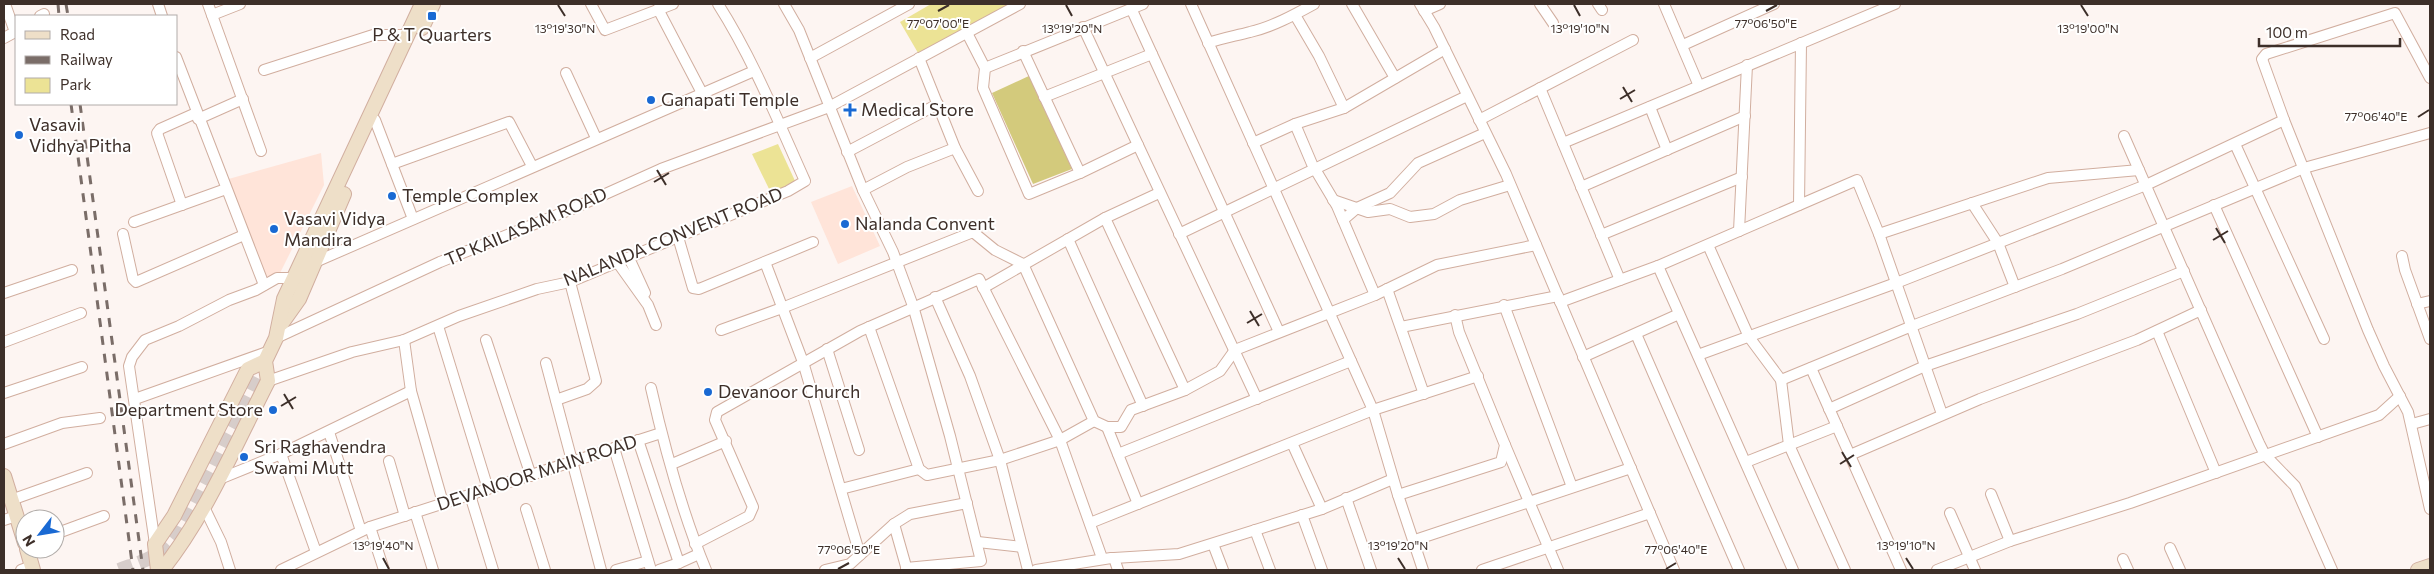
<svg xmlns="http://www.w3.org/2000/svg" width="2434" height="574" viewBox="0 0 2434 574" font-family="Commissioner,sans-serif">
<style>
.built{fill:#ffe4d9}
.green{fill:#ece395}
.forest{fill:#d3ca7c}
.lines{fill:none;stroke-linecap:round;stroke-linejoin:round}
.secondary-tunnel{stroke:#d7cdca;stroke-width:14;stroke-dasharray:14 7;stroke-linecap:butt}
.street-casing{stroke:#d1ae9f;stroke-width:12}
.secondary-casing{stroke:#d1ae9f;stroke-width:16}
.street{stroke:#fff;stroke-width:10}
.secondary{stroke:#eedfc8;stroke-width:14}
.rail{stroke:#7a6d68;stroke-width:3;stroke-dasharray:9 9;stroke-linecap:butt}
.ticks{fill:none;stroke:#3d2f29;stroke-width:2}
.poi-dot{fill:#1969d3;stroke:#fff;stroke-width:2}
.labels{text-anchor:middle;stroke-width:4;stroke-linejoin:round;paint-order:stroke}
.poi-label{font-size:18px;fill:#3d2f29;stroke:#fff;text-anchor:start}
.street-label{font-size:18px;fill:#3d2f29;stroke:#fff}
.ticks-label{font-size:12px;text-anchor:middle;fill:#3d2f29;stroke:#fff;stroke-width:4;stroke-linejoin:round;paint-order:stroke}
</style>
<rect width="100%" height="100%" fill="#fdf5f2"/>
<g class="built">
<polygon points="321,153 324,185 280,273 265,277 225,180"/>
<polygon points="852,186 880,246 838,264 811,202"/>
</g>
<g class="green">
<polygon points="931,4 1011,4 921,58 900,22"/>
<polygon points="778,144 796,183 771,193 752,154"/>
</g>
<polygon class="forest" points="1031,75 1072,169 1033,184 992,93"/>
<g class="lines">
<path class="secondary-tunnel" d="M 119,570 C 143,561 157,559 174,537 L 257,375"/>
<defs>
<g id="street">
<polyline points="158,4 162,16"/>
<polyline points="208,4 261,151"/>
<polyline points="591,4 605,30 673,4"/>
<polyline points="784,4 799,30 863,190 893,252 913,306 950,436 981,561 906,568"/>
<polyline points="1191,4 1373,410 1398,495 1423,570"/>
<polyline points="1352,4 1395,78"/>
<polyline points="1420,4 1434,27 1506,174 1674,570"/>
<polyline points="1540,4 1553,23"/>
<polyline points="1598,4 1602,10"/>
<polyline points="1664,4 1699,86"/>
<polyline points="1131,8 1279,332"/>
<polyline points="658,9 702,93"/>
<polyline points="1424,11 1440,4"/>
<polyline points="212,15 240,4"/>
<polyline points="1295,15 1319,56 1344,108"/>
<polyline points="40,16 44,14"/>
<polyline points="1083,27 1138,145"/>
<polyline points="967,33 985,68 983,88 1029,194 1080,173 1138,145 1257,399"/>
<polyline points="4,38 15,32 5,4"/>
<path d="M 1208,43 C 1222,38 1235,36 1250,32 C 1272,27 1294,15 1314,4"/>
<polyline points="1683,45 1774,4"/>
<polyline points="1023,51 1080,173"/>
<polyline points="176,57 264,285"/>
<polyline points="810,58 909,4"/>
<polyline points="919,58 955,148 978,191"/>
<polyline points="985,68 1143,4"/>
<polyline points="264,70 373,35 409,35"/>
<polyline points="566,73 596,138"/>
<polyline points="2430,78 2395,13 2266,54 2262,59 2284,120 2368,330 2384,366 2408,412 2430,509"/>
<polyline points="1540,88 1620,280"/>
<polyline points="1044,97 1152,54"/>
<polyline points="1650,107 1667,150"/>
<polyline points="198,119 243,99"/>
<polyline points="375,120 413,219"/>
<polyline points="1479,120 1633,40"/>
<polyline points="1295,124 1312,164 1337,206 1375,295"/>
<polyline points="2124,136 2259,443 2265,455 2295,486 2332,570"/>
<polyline points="1253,143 1295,124 1344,108 1445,49"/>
<polyline points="1563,143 1895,4"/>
<polyline points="2235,144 2324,339"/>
<polyline points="847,152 938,104"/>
<polyline points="392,164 509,122 532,166"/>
<polyline points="1581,187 1745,116"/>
<polyline points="863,190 907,167 955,148"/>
<polyline points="1159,193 1105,218 1185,390"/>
<polyline points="1333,200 1368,212 1390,209 1410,217 1434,214 1460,200 1510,185"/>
<polyline points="1972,203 1998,243 2015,287"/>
<polyline points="182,205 157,133 160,129 196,113"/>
<polyline points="1799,205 1801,43"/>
<polyline points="2214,205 2318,437"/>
<polyline points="1343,220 1357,208 1390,193 1418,163 1485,133"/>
<polyline points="134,222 226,189"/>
<polyline points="1739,231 1747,65"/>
<polyline points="123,234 133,279 136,282 244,235"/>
<polyline points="1179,234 1467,96"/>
<polyline points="1879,234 2048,178 2139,170"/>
<polyline points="1601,235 1742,177"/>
<polyline points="678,237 693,288 699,289 813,242"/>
<polyline points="1068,239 1143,406"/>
<polyline points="1708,245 1749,337 1781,380 1789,445 1845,570"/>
<polyline points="2402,256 2405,270 2430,339"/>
<polyline points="629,258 645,293"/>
<polyline points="765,262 803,362 860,555"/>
<polyline points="313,263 754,71"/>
<polyline points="618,263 648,305 656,325"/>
<polyline points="1658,266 1793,570"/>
<polyline points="983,288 1105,218"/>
<polyline points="1387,289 1424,394"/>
<polyline points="4,293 72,270"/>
<polyline points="935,297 970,376 1000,460 1060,440 1094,421"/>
<polyline points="1560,302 1658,266 1857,180 1879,234 1942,414"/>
<polyline points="2417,304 2430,301"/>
<polyline points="1504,305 1572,487"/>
<polyline points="438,326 488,489"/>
<polyline points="869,327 919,469 927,475 1000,460 1028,570"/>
<polyline points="1401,327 1558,296"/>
<polyline points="721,330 782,308 973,232 995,250 1023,264 1094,421 1107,427 1121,427 1131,410 1185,390 1220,371 1235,350 1375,295 1437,265 1536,245"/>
<polyline points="2157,331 2216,473"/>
<polyline points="1636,334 1739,570"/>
<polyline points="276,338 440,262 572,209 661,169 829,107 1020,4"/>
<polyline points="404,340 411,391 443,503"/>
<polyline points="486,340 531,476"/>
<polyline points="4,342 81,313"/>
<polyline points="827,349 859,450"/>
<polyline points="1698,355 1896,283 2146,185 2284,120"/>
<polyline points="1583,357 1679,314"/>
<polyline points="546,363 601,570"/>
<polyline points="1811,368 1901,570"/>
<polyline points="1781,380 1912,326 2062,269 2304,168 2430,133"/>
<path d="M 268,381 L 352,352 L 404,340 L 459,316 L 537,289 L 570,282 L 788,191 L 805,181 C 778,121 753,59 718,4"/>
<path d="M 651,388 C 665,450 682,512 706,570"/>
<polyline points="4,393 82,367"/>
<polyline points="135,399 270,351"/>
<polyline points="556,400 587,389 596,381 570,282"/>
<polyline points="1829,409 1925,366 2077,314 2184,271"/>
<polyline points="2412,424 2430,419"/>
<polyline points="1107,427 1138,504"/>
<polyline points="329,432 361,531"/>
<polyline points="638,440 679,563 699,554"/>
<polyline points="1292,443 1322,509"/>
<polyline points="4,444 62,423 100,418"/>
<polyline points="1505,445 1558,570"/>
<polyline points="614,448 651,570"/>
<polyline points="281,454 411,391"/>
<polyline points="1118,454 1351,361"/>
<polyline points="1850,455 1980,399 2137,340 2201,310"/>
<polyline points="389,461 405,516"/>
<polyline points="1746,462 1837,426"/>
<polyline points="672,464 726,441"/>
<polyline points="217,480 281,454 316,552"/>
<polyline points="841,489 919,469"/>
<polyline points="1991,494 2010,541"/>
<polyline points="470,495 493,570"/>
<polyline points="1398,495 1501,462 1505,445 1459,332 1455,315"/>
<polyline points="1346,498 1371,570"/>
<polyline points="11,500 87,473"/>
<polyline points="204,507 221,542 230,570"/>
<polyline points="526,509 545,570"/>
<polyline points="415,512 433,570"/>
<polyline points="1950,513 1975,570"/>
<polyline points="1302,515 1322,570"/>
<polyline points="4,520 16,516"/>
<polyline points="1090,523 1373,410 1478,376"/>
<polyline points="894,524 910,514 967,503"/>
<polyline points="370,527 384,570"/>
<polyline points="1255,530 1270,570"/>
<polyline points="55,534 104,516"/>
<polyline points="1415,540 1631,468"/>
<polyline points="978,542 1022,547"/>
<polyline points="155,544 129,366 132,357 145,340 179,326 229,300 256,290 277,278 294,278"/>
<polyline points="695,544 749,516 753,507 715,420 717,412 860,331 979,279 1060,440 1102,558"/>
<polyline points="1213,544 1223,570"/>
<polyline points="2170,548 2180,570"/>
<polyline points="1114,558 1179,554 1322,509 1393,479"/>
<polyline points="2123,559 2128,570"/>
<polyline points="21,570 32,566"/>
<polyline points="281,570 370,527 661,433"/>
<polyline points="616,570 648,561"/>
<polyline points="659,570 679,563"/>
<polyline points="825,570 850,564 894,524 907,570"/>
<polyline points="1036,570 1111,558 1114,558 1118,570"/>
<polyline points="1482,570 1650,513"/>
<polyline points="1937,570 2010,541 2130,503 2379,415 2400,396"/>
</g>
<g id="secondary">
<polyline points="422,28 433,4"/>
<polyline points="282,323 299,299 344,194"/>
<polyline points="4,476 25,543"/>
<polyline points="27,549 33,570"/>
<polyline points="158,570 155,544 174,516 248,369 265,361"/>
<path d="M 162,570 C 207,513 235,445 268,381 L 265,361 L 276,338 L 284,299 L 422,4"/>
<polyline points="2418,570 2430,566"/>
</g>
</defs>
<use href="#street" class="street-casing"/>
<use href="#secondary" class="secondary-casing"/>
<use href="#street" class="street"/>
<use href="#secondary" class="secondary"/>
<g class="rail">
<polyline points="58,4 59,16"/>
<polyline points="66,4 68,16"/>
<polyline points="71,104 133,570"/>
<polyline points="80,104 143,570"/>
</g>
</g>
<path class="ticks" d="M 558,5 L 565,16M 1066,5 L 1072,16M 1574,5 L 1580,16M 2081,5 L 2088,16M 938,11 L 949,5M 1766,11 L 1777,5M 1623,87 L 1632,102M 1620,99 L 1635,90M 2418,117 L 2429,110M 657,170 L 666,185M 654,182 L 669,173M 2216,228 L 2225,243M 2213,240 L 2228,231M 1250,311 L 1259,326M 1247,323 L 1262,314M 284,394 L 293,409M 281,406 L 296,397M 1842,452 L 1851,467M 1840,464 L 1854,455M 383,558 L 389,569M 1398,558 L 1405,569M 1906,558 L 1913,569M 838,569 L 849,563M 1666,569 L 1676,563"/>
<g class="poi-dot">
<rect x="427" y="11" width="10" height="10" rx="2.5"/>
<circle cx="651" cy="100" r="5"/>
<path d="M847.5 102.5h5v5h5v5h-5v5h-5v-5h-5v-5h5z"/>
<circle cx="19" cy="135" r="5"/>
<circle cx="392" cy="196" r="5"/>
<circle cx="845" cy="224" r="5"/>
<circle cx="274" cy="229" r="5"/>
<circle cx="708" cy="392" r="5"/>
<circle cx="273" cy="410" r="5"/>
<circle cx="244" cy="457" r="5"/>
</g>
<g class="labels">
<g class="poi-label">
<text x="432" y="41" text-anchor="middle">P &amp; T Quarters</text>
<text x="661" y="106">Ganapati Temple</text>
<text x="861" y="116">Medical Store</text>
<text x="29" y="131">Vasavi<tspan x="29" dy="21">Vidhya Pitha</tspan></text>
<text x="402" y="202">Temple Complex</text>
<text x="284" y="225">Vasavi Vidya<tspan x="284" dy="21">Mandira</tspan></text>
<text x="855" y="230">Nalanda Convent</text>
<text x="718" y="398">Devanoor Church</text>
<text x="263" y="416" text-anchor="end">Department Store</text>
<text x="254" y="453">Sri Raghavendra<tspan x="254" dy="21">Swami Mutt</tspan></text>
</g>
<g class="street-label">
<text transform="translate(526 227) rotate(-23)" y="6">TP KAILASAM ROAD</text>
<text transform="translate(673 237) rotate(-22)" y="6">NALANDA CONVENT ROAD</text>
<text transform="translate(537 473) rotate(-18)" y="6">DEVANOOR MAIN ROAD</text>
</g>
</g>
<g class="ticks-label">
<text x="938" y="28">77°07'00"E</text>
<text x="1766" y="28">77°06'50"E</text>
<text x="565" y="33">13°19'30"N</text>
<text x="1072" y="33">13°19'20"N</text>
<text x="2088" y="33">13°19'00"N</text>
<text x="1580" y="33">13°19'10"N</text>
<text x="2376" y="121">77°06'40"E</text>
<text x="383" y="550">13°19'40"N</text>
<text x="1398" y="550">13°19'20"N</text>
<text x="1906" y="550">13°19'10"N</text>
<text x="849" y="554">77°06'50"E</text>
<text x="1676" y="554">77°06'40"E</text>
</g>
<rect width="2434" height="574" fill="none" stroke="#3d2f29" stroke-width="10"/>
<rect x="15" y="15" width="162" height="90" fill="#ffffff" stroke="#b1aca9"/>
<rect x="25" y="31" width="25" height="8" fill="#eedfc8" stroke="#b1aca9"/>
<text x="60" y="40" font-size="15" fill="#3d2f29">Road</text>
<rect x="25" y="56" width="25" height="8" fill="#7a6d68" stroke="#b1aca9"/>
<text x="60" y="65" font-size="15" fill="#3d2f29">Railway</text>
<rect x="25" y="78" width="25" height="15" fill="#ece395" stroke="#b1aca9"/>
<text x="60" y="90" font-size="15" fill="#3d2f29">Park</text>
<g transform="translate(40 534) rotate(239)"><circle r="24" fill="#ffffff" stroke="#b1aca9"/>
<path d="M0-4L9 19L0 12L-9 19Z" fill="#1969d3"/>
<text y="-8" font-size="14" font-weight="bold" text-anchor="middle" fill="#3d2f29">N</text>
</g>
<path d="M2259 38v8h141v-8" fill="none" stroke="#3d2f29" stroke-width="2.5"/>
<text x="2266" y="38" font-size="15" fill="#3d2f29" stroke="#ffffff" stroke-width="4" paint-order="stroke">100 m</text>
</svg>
